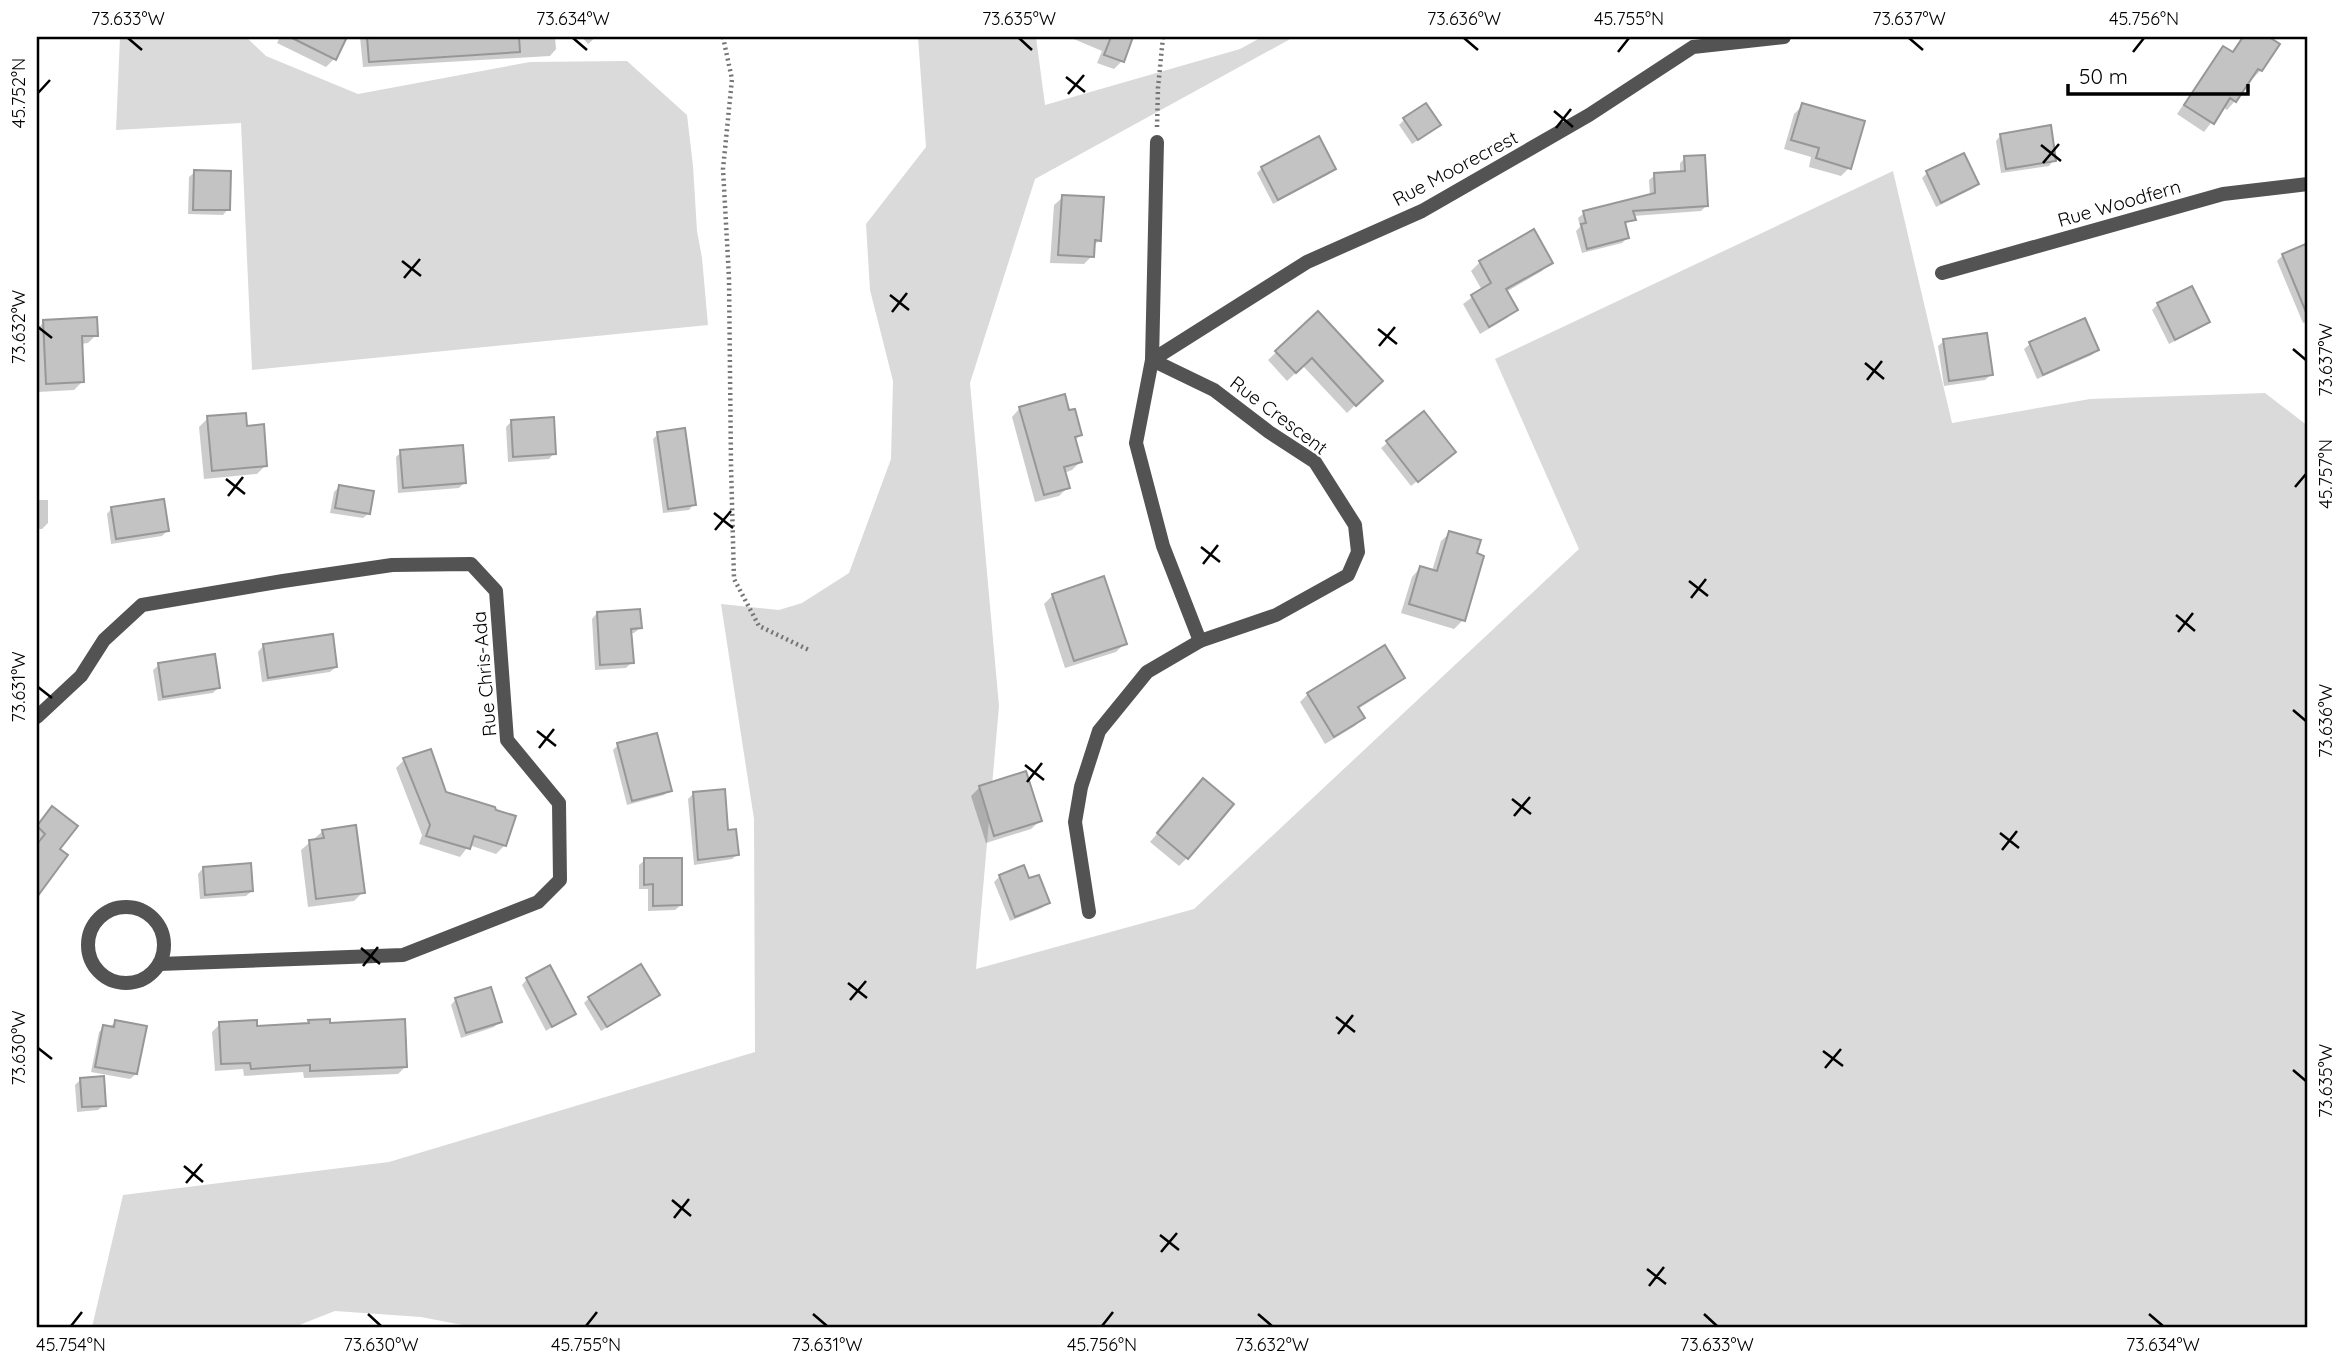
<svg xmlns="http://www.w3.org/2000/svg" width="2345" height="1364" viewBox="0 0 2345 1364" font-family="Quicksand,sans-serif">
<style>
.green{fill:#dadada}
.shadow{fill:#0003}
.building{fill:#c3c3c3;stroke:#979797;stroke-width:2}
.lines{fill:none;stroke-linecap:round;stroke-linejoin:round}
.path{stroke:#757575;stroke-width:4.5;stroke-dasharray:2 3.5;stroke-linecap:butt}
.street{stroke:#535353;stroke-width:14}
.ticks{fill:none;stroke:#000;stroke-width:2.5}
.labels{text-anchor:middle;stroke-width:5;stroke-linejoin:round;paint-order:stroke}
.street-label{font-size:19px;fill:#000;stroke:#fff}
.neatline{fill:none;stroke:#000;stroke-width:2.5}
.ticks-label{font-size:18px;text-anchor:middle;fill:#000}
</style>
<rect width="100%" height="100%" fill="#fff"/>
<g class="green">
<polygon points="120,37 246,37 266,56 358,94 530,62 627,61 687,115 693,166 697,231 702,258 708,325 252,370 241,123 116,130"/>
<polygon points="918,37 1036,37 1045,105 1240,49 1262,37 1294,37 1035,179 970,383 999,706 976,969 1194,909 1579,549 1495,359 1893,171 1952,423 2090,399 2265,393 2308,426 2308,1327 473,1327 421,1317 335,1311 294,1327 92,1327 123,1195 389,1162 755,1052 754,819 721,604 779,610 802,603 849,573 891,459 893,381 870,290 866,224 926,147"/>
</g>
<g class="shadow">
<polygon points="280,37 345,37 334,59 326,67 277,43"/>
<polygon points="360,37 555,37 556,49 550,56 363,67"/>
<polygon points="582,37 596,37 588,44"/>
<polygon points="1069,37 1131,37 1122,61 1114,69 1097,63 1102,51"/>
<polygon points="2242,37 2266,37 2277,45 2261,70 2252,79 2250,78 2235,101 2227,110 2223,107 2204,132 2177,114 2215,57 2223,48 2231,53"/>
<polygon points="1803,105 1849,168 1841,176 1809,167 1811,157 1784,149 1794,114"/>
<polygon points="1405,119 1433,130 1412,144 1399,125"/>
<polygon points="2001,135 2054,160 2049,166 2001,173 1996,141"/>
<polygon points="1685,158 1706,206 1701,211 1633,216 1634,219 1624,225 1627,238 1622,243 1582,253 1576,231 1580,227 1578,218 1584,213 1650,196 1649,180 1655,175 1680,173 1680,163"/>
<polygon points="1262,168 1334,169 1329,174 1273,204 1257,173"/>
<polygon points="195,172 228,209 223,215 188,214 189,177"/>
<polygon points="1927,173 1977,184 1972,189 1936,207 1922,178"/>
<polygon points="1063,197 1100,240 1093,246 1092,256 1084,264 1050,263 1054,205"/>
<polygon points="2308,244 2308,321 2303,323 2277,261 2283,255"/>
<polygon points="1480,262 1550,262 1542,271 1506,292 1516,310 1507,318 1480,334 1463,304 1482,290 1471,271"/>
<polygon points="2191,288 2208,322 2202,327 2169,344 2152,310 2158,304"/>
<polygon points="1318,313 1380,381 1347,413 1303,366 1287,381 1268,360"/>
<polygon points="2084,320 2097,350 2092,355 2037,379 2024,349 2030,344"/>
<polygon points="44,322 96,335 88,343 81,344 82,382 74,390 38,392 37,329"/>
<polygon points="1944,341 1991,375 1985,380 1944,386 1938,346"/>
<polygon points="1020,408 1068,413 1080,435 1074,441 1080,462 1072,470 1064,473 1068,487 1059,496 1035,502 1012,417"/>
<polygon points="1423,414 1448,457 1411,486 1381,448"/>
<polygon points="208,418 245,428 265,466 257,474 204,479 199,427"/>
<polygon points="511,422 554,453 549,459 508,462 506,427"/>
<polygon points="658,434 694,504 689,510 663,513 653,439"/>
<polygon points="401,452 464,483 459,488 398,493 396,457"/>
<polygon points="339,487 369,513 363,518 330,513 334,492"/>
<polygon points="37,500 48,500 48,523 42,529 37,529"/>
<polygon points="112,508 167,531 162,536 111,544 107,514"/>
<polygon points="1450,533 1463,620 1454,629 1401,613 1412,577 1420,568 1432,571 1441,541"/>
<polygon points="1053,595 1125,643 1116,652 1065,668 1044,604"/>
<polygon points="597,613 640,628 634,633 630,633 632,662 626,668 595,670 592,619"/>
<polygon points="263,646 336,667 330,672 262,682 258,652"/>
<polygon points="159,665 218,688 213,693 158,701 153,670"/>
<polygon points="1403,678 1394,686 1358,709 1363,718 1355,726 1325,744 1300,702 1308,694"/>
<polygon points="618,745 670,790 664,795 627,805 613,750"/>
<polygon points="404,760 444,793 505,845 496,854 469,845 460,857 419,844 422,835 396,768"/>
<polygon points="980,787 1040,821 1031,829 986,843 971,796"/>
<polygon points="1195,789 1187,858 1179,866 1150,842"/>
<polygon points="694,793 726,832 738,854 732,859 694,865 688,799"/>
<polygon points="47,814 40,887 37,885 37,845 41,840 37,837 37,827"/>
<polygon points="323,831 363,892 354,901 308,907 301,850"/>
<polygon points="645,860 681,905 675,910 648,911 648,889 639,889 639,865"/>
<polygon points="203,868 252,891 246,896 200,899 198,874"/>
<polygon points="1000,876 1028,881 1048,902 1042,908 1010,921 994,882"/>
<polygon points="527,979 574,1013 546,1031 522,985"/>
<polygon points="589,998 652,1000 601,1031 584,1003"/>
<polygon points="456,999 500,1022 494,1027 461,1038 451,1005"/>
<polygon points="115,1022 136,1074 130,1079 91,1072 99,1032 104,1027 109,1028"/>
<polygon points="309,1022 328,1025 405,1067 398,1074 304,1078 303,1072 244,1076 243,1069 215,1071 212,1032 220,1024 255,1028 306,1025"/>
<polygon points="81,1079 104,1105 98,1110 77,1112 75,1085"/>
</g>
<g class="building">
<polygon points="290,37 347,37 336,60"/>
<polygon points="367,37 519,37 520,52 369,62"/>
<polygon points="1111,37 1133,37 1124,62 1104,55"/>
<polygon points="2243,37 2269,37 2280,44 2262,71 2258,69 2236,102 2230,98 2214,124 2184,105 2223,46 2233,52"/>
<polygon points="1426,103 1441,125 1418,140 1403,118"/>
<polygon points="1802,103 1865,121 1851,169 1816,158 1819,148 1791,140"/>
<polygon points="2051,125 2056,161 2006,169 2000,134"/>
<polygon points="1319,136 1336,169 1278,200 1261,167"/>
<polygon points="1964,153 1979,184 1941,203 1926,171"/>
<polygon points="1705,155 1708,206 1633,211 1636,220 1625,222 1629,238 1587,249 1581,224 1586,223 1583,211 1655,193 1654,173 1685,171 1684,156"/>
<polygon points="194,170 231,171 230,210 193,210"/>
<polygon points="1062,195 1104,197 1101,241 1095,240 1094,257 1058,255"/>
<polygon points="1534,229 1553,263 1506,289 1518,310 1489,327 1471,295 1491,283 1479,261"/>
<polygon points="2308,243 2308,317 2282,254"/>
<polygon points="2192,286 2210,322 2175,340 2157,303"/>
<polygon points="1318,311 1383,381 1356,406 1312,358 1296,373 1275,351"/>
<polygon points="97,317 98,336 82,336 84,382 46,384 43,320"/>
<polygon points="2085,318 2099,350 2043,375 2029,342"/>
<polygon points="1987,333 1993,375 1949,381 1943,339"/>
<polygon points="1065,394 1069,410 1075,409 1082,435 1075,437 1082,462 1064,467 1070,488 1044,495 1019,407"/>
<polygon points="1424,411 1456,452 1418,482 1386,441"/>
<polygon points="246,413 247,426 264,424 267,466 212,471 207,416"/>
<polygon points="554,417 556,454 513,457 511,420"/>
<polygon points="685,428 696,505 668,509 657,432"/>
<polygon points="463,445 466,483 403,488 400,450"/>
<polygon points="339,485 374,491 370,514 335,508"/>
<polygon points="164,499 169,531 116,539 111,507"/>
<polygon points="1449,531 1481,540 1477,553 1484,556 1465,621 1409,604 1420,566 1437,571"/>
<polygon points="1104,576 1127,644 1074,661 1052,594"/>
<polygon points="640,609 642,628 631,629 634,663 600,665 597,612"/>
<polygon points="333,634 337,667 268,678 263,644"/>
<polygon points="1385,645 1405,678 1358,707 1365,718 1334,737 1307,693"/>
<polygon points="215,654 220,688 163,697 158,663"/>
<polygon points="657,733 672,791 632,801 617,743"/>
<polygon points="431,749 446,792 495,807 496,810 516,816 506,846 474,836 470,849 426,836 430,825 403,758"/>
<polygon points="1026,771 1042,821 994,836 979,786"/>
<polygon points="1203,778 1234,804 1188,859 1157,833"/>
<polygon points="725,789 728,830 736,829 739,855 698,860 693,792"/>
<polygon points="52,806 78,826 60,849 68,855 37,897 37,844 45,834 37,826"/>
<polygon points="356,825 365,893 316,899 309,840 324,838 322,830"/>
<polygon points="644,858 682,858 682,905 653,906 653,884 644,885"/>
<polygon points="251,863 253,891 205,895 203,867"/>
<polygon points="1024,865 1029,878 1039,875 1050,903 1015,917 999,875"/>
<polygon points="641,964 660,995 607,1027 588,997"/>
<polygon points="550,965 576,1014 552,1027 526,978"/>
<polygon points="491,987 502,1022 466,1033 455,998"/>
<polygon points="330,1019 330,1023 405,1019 407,1067 310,1071 310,1065 251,1069 250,1063 221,1064 219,1022 257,1020 257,1026 309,1023 308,1020"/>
<polygon points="115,1020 147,1026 137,1074 95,1067 103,1025 114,1027"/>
<polygon points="104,1076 106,1106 82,1107 80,1078"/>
</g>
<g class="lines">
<g class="path">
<polyline points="723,37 732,79 723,169 729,278 731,465 734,579 759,626 809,650"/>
<polyline points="1157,127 1158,88 1163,37"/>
</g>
<g class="street">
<polyline points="1942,273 2223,194 2308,184"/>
<polyline points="1152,360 1214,390 1269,432 1315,462 1355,525 1358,552 1348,575 1276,615 1200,641 1163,546 1136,443 1152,360 1157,142"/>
<polyline points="1152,360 1307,262 1422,211 1589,115 1693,47 1784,37"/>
<polyline points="37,717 81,676 104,640 142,605 283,581 392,565 471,564 496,591 507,740 559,803 560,880 538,902 403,955 159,964"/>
<circle cx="126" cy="945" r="38"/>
<polyline points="1089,912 1075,822 1081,787 1099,731 1147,672 1200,641"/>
</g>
</g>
<path class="ticks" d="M 128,38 L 142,50M 573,38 L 587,50M 1019,38 L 1032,50M 1464,38 L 1478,50M 1909,38 L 1923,50M 1618,52 L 1629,38M 2133,52 L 2144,38M 1066,77 L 1085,92M 38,93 L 50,80M 1068,94 L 1084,75M 1554,111 L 1573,127M 1556,128 L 1571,109M 2041,145 L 2061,161M 2043,163 L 2059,144M 402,261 L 421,276M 404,278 L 420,259M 890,295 L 909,310M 892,312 L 907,293M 38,327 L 52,338M 1378,329 L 1397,344M 1379,346 L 1395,327M 2293,349 L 2306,360M 1865,363 L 1884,379M 1867,380 L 1882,361M 226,479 L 245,494M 2295,487 L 2306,474M 228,496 L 243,477M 714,513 L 733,528M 715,530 L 731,511M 1201,547 L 1220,562M 1203,564 L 1218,545M 1689,581 L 1708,596M 1691,598 L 1706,579M 2176,615 L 2195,631M 2178,632 L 2193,613M 38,687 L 52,698M 2293,710 L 2306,721M 537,731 L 556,746M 539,748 L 554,729M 1025,765 L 1044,780M 1027,782 L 1042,763M 1512,799 L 1531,814M 1514,816 L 1530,797M 2000,833 L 2019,848M 2002,850 L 2017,831M 361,948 L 380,964M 363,966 L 378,947M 848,983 L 867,998M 850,1000 L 866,981M 1336,1017 L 1355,1032M 1338,1034 L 1353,1015M 38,1048 L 52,1059M 1823,1051 L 1843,1066M 1825,1068 L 1841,1049M 2293,1070 L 2306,1081M 184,1166 L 203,1182M 186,1183 L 202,1164M 672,1200 L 691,1216M 674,1218 L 689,1199M 1160,1235 L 1179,1250M 1161,1252 L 1177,1233M 1647,1269 L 1666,1284M 1649,1286 L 1664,1267M 368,1314 L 381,1326M 813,1314 L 827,1326M 1258,1314 L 1272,1326M 1704,1314 L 1717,1326M 2149,1314 L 2163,1326M 71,1326 L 82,1312M 586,1326 L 597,1312M 1102,1326 L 1113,1312"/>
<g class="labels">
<g class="street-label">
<text transform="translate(1455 168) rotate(-28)" y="7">Rue Moorecrest</text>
<text transform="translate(2119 203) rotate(-16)" y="7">Rue Woodfern</text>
<text transform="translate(1279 415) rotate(37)" y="7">Rue Crescent</text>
<text transform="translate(484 674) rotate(-95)" y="7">Rue Chris-Ada</text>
</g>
</g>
<rect width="2345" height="1364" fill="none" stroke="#ffffff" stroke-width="77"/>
<path d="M2068 84v10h180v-10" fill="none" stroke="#000000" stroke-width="3.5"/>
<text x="2079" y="84" font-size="21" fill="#000000" stroke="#ffffff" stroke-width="5" paint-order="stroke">50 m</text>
<rect x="38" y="38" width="2268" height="1288" class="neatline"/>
<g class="ticks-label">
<text x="128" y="25">73.633°W</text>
<text x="573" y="25">73.634°W</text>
<text x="1019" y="25">73.635°W</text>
<text x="1464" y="25">73.636°W</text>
<text x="1629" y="25">45.755°N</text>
<text x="1909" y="25">73.637°W</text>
<text x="2144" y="25">45.756°N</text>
<text transform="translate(19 93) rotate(-90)" y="6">45.752°N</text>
<text transform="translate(19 327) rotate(-90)" y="6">73.632°W</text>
<text transform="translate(2326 360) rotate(-90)" y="6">73.637°W</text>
<text transform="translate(2326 474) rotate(-90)" y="6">45.757°N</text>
<text transform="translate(19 687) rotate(-90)" y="6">73.631°W</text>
<text transform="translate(2326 721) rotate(-90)" y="6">73.636°W</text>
<text transform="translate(19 1048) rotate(-90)" y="6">73.630°W</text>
<text transform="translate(2326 1081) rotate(-90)" y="6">73.635°W</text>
<text x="71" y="1351">45.754°N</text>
<text x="381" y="1351">73.630°W</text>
<text x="586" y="1351">45.755°N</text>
<text x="827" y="1351">73.631°W</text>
<text x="1102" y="1351">45.756°N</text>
<text x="1272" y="1351">73.632°W</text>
<text x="1717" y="1351">73.633°W</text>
<text x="2163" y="1351">73.634°W</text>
</g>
</svg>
